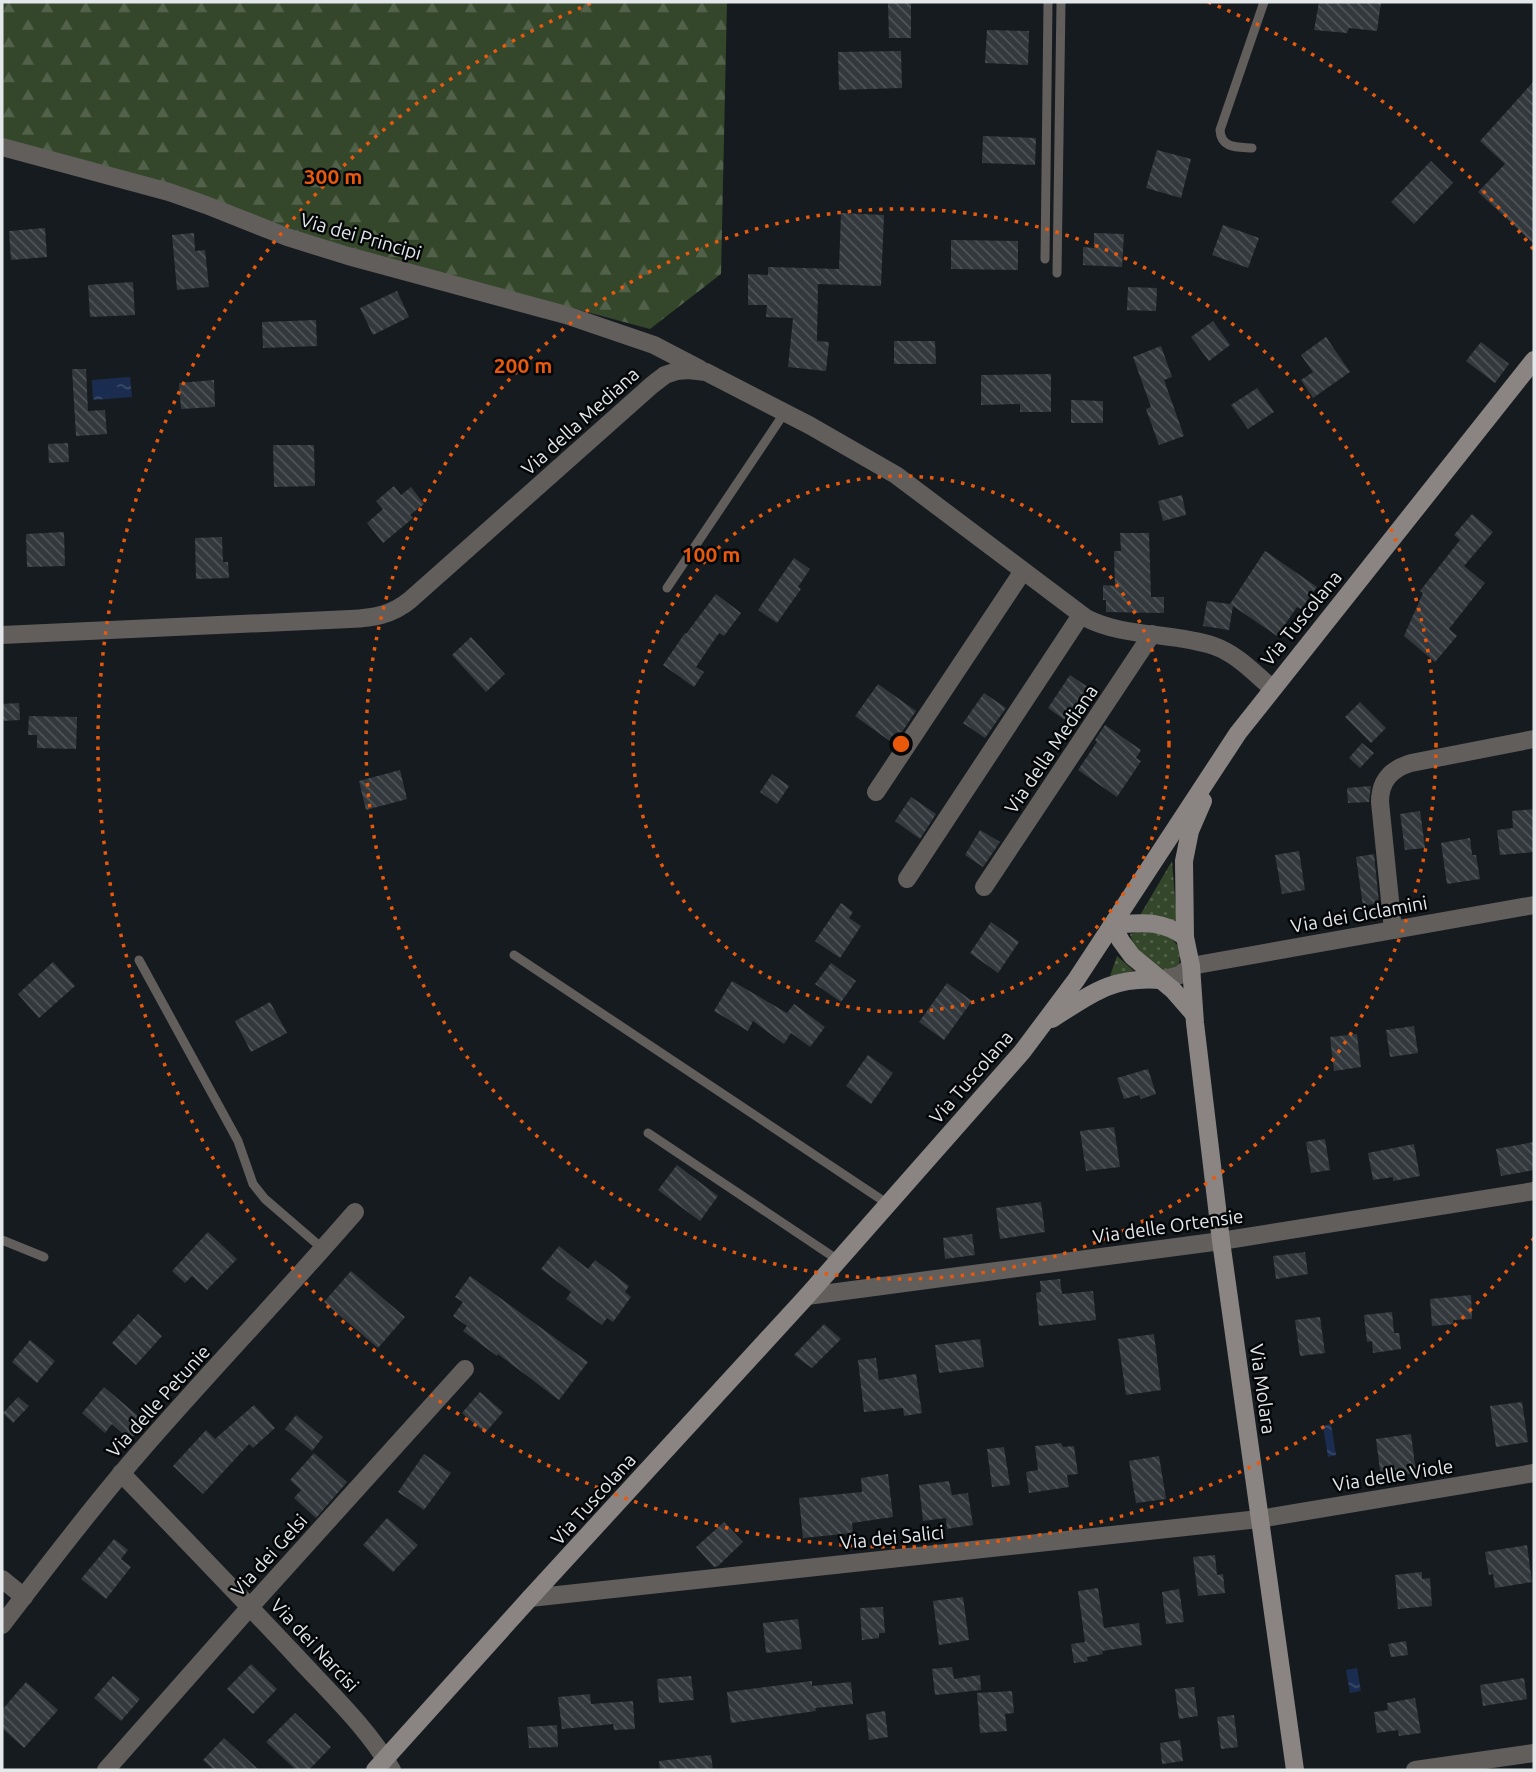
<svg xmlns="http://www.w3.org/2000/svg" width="1536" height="1772" viewBox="0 0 1536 1772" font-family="Ubuntu,sans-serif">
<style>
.grass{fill:url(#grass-dots)}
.forest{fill:url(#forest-firs)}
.water{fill:url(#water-ripples)}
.building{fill:url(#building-back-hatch)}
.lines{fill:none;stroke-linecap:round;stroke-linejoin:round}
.lane{stroke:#615e5c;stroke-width:9}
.street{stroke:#615e5c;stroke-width:18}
.secondary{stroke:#8a8582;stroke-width:18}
.ring{fill:none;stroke:#e8590c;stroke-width:3.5;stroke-dasharray:3.5 7}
.labels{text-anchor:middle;stroke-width:5;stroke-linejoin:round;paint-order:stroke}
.street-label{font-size:19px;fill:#e4e8eb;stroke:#040607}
.centre{fill:#e8590c;stroke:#040607;stroke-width:3.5}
.ring-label{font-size:21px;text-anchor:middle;font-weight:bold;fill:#e8590c;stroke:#040607;stroke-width:5;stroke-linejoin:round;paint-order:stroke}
</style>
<defs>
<pattern id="grass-dots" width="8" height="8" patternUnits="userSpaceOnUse" patternTransform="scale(1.75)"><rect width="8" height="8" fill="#35472b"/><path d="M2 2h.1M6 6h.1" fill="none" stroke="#52624a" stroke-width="1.8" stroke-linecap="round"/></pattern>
<pattern id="forest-firs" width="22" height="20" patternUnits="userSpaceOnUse" patternTransform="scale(1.75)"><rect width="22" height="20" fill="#35472b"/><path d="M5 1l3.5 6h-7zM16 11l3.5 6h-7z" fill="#52624a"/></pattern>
<pattern id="water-ripples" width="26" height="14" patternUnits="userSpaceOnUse" patternTransform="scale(1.75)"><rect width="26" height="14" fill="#1a2d50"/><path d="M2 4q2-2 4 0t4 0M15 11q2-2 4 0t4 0" fill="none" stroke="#3b4b69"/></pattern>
<pattern id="building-back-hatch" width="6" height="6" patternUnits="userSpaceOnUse" patternTransform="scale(1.75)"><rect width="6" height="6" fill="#32383c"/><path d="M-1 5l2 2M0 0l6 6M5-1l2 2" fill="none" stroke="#505558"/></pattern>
</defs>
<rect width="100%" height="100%" fill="#161b1f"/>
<g class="grass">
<polygon points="1172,861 1177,921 1139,917"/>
<polygon points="1145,930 1167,934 1180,948 1179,968 1163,972 1138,958 1130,934"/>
<polygon points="1117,956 1134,971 1110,976"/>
</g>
<polygon class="forest" points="2,2 727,2 721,274 650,329 2,155"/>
<g class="water">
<polygon points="130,377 132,397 93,400 92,380"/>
<polygon points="1331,1424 1336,1455 1328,1457 1323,1426"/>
<polygon points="1357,1668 1361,1691 1350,1693 1346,1670"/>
</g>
<g class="building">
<polygon points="1319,2 1381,2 1377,31 1349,28 1347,33 1314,30"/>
<polygon points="888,3 911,3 911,38 889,38"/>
<polygon points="987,30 1029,31 1028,65 985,63"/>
<polygon points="901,51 902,88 839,90 838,52"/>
<polygon points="1534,81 1534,244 1478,192 1505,164 1480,141"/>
<polygon points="983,136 1036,138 1035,165 982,163"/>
<polygon points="1157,150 1191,159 1181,198 1146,188"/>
<polygon points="1431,161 1453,183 1414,224 1391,202"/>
<polygon points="841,213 884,215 881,286 818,284 817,341 829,342 826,371 788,367 793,318 766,317 767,305 748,305 748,274 768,275 768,267 839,269"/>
<polygon points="1223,225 1259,238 1248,268 1212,255"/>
<polygon points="45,228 47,257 11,260 9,231"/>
<polygon points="194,233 195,251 205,250 209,287 177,290 172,235"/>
<polygon points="1094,233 1124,234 1122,267 1083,265 1083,247 1094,248"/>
<polygon points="951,240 1018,241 1018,270 951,269"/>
<polygon points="133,282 135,315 90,317 88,285"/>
<polygon points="1128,287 1157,288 1156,311 1127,310"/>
<polygon points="397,291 409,317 373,335 360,308"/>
<polygon points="316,320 317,346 263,348 262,322"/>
<polygon points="1213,321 1230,345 1209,361 1191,337"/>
<polygon points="1326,337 1350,372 1313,398 1301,380 1313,372 1301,355"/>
<polygon points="894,341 935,341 936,364 894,364"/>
<polygon points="1481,342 1509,364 1495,383 1466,361"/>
<polygon points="1161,346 1172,377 1164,380 1184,436 1159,445 1146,409 1151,407 1133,357"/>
<polygon points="72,369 86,369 88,411 105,410 107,434 76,436"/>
<polygon points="1051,374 1051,412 1020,412 1020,404 981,405 981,375"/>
<polygon points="214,380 215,407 181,409 179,383"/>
<polygon points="1257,388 1274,412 1248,429 1231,405"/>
<polygon points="1071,400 1103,401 1103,423 1071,423"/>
<polygon points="68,443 69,462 49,463 48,444"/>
<polygon points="273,445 314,445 315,486 274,487"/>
<polygon points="394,486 401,495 411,487 424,504 410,515 413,518 383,543 367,523 383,509 376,501"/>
<polygon points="1182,495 1186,515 1163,521 1158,501"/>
<polygon points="1472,514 1493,532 1464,566 1485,583 1449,629 1457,636 1435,662 1404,636 1423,593 1420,591 1460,540 1454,535"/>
<polygon points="64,532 65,566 27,567 26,534"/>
<polygon points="1120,533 1149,533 1151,597 1164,597 1164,613 1106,612 1106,600 1103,600 1103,585 1115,586 1114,551 1121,551"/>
<polygon points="222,537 223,562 228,562 229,578 196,579 195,538"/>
<polygon points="1265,551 1317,587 1301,609 1297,607 1277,636 1233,606 1229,630 1203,626 1207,601 1230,604"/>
<polygon points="794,558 810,569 798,587 801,589 777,623 758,610"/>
<polygon points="716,594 741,613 724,636 719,633 696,667 704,672 694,687 663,665 685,633 686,634"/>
<polygon points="471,637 505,674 486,692 452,655"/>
<polygon points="1070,675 1098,694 1076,728 1048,708"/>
<polygon points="878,684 916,711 894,744 855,716"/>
<polygon points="984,693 1006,708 985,738 963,723"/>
<polygon points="1360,702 1386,728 1371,743 1345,717"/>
<polygon points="19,703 20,720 2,721 2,704"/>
<polygon points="29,716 77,717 76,749 37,748 37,735 28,735"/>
<polygon points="1105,725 1141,750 1136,758 1141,761 1117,797 1078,770 1097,742 1095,740"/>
<polygon points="1362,743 1374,753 1360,768 1349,758"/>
<polygon points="400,770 407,799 366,810 359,781"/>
<polygon points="772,774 789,786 777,804 760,792"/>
<polygon points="1371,786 1369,802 1348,803 1347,788"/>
<polygon points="911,797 936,814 920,839 895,821"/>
<polygon points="1534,809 1534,852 1500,855 1497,830 1513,828 1512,811"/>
<polygon points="1420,811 1425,848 1405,850 1400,814"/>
<polygon points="980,830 1000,842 983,867 965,855"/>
<polygon points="1470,838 1472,855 1476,855 1480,879 1447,884 1441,843"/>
<polygon points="1299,851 1305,890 1282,894 1275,855"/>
<polygon points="1374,854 1379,903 1363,906 1356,857"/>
<polygon points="841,903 853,912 849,918 861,926 840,958 815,941"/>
<polygon points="991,922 1019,942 998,973 970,953"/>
<polygon points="53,962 75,986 39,1018 18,994"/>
<polygon points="831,963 856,981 841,1002 815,984"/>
<polygon points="732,981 787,1013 794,1004 825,1027 810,1047 791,1033 784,1044 753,1021 748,1031 714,1011"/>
<polygon points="947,983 972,1001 944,1040 919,1022"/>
<polygon points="270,1002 287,1033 251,1052 235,1021"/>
<polygon points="1414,1026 1418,1053 1390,1057 1386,1030"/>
<polygon points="1357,1034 1361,1067 1334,1071 1330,1037"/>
<polygon points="868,1055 893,1073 871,1104 846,1086"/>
<polygon points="1148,1069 1156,1094 1141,1099 1139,1095 1124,1099 1117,1078"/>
<polygon points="1114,1127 1120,1167 1086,1171 1080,1131"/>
<polygon points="1325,1139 1330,1170 1311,1173 1306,1142"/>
<polygon points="1534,1142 1534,1170 1501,1176 1496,1149"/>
<polygon points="1414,1144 1420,1176 1393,1181 1393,1177 1373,1180 1368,1153"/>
<polygon points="677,1165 718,1196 700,1221 658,1190"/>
<polygon points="1041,1202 1045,1232 1000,1239 996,1208"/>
<polygon points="208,1232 237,1259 207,1290 192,1276 185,1283 172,1271"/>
<polygon points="972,1234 975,1255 945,1259 943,1238"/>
<polygon points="559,1246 588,1269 595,1260 629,1286 625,1292 631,1297 613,1322 607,1318 602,1325 566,1299 571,1292 541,1269"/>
<polygon points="1305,1252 1308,1274 1276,1279 1273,1256"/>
<polygon points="351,1271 405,1317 378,1348 324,1302"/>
<polygon points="470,1276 588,1362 559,1400 498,1354 497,1356 463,1331 467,1326 453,1316 463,1302 455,1297"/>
<polygon points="1060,1279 1062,1294 1093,1291 1096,1320 1039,1326 1036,1293 1041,1292 1040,1281"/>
<polygon points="1471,1295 1472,1319 1453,1320 1454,1324 1432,1326 1430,1299"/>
<polygon points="1392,1312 1394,1333 1399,1333 1401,1349 1373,1353 1372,1341 1367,1342 1364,1315"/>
<polygon points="138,1314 162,1336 136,1365 112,1343"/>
<polygon points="1320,1317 1325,1353 1300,1356 1295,1320"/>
<polygon points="824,1324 841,1339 812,1368 794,1355"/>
<polygon points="1154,1334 1161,1390 1126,1395 1118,1339"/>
<polygon points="980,1339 984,1367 939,1373 935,1345"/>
<polygon points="30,1340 55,1361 37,1383 12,1362"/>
<polygon points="876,1358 879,1380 916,1374 922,1413 904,1416 903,1408 864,1412 858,1360"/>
<polygon points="104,1387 145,1422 130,1440 112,1424 105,1433 82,1413"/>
<polygon points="480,1392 503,1412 485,1433 462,1413"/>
<polygon points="18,1397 29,1406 13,1423 3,1413"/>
<polygon points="1522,1402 1528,1442 1496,1447 1490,1406"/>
<polygon points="254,1405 275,1428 253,1448 249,1444 203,1494 173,1466 206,1430 215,1439"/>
<polygon points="296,1415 323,1437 312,1451 285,1429"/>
<polygon points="1411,1434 1416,1473 1381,1478 1376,1439"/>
<polygon points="1061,1443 1063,1447 1074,1446 1078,1474 1067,1475 1069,1487 1029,1493 1026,1472 1038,1470 1035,1446"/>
<polygon points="1004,1447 1010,1485 992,1487 987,1449"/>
<polygon points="314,1453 347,1482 316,1518 294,1498 301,1490 290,1480"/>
<polygon points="424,1454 451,1473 424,1510 398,1492"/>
<polygon points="1159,1456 1166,1499 1136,1503 1129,1461"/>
<polygon points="888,1474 893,1517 852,1523 853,1533 803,1538 799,1498 862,1492 861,1478"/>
<polygon points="949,1481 952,1495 968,1493 973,1525 947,1529 946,1518 923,1521 919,1485"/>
<polygon points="387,1518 418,1545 393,1572 363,1545"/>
<polygon points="724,1522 743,1542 718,1566 714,1567 696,1547"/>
<polygon points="114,1539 128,1550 121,1559 131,1567 106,1599 81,1579"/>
<polygon points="1527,1545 1532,1582 1495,1588 1493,1574 1489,1575 1485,1552"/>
<polygon points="1215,1555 1217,1575 1223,1574 1225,1593 1198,1596 1193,1557"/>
<polygon points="1422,1572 1422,1579 1430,1578 1432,1606 1398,1609 1395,1575"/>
<polygon points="1098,1588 1104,1628 1139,1623 1142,1645 1102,1651 1103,1654 1087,1657 1088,1661 1074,1663 1071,1644 1085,1642 1078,1591"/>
<polygon points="1179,1589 1184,1622 1166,1624 1162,1592"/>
<polygon points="963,1597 969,1640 939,1645 933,1601"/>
<polygon points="883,1607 885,1633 879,1633 879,1638 862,1640 860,1608"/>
<polygon points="798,1619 802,1649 766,1653 763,1623"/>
<polygon points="1406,1641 1408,1655 1391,1657 1388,1644"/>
<polygon points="251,1664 277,1689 253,1714 227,1689"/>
<polygon points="952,1667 954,1679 980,1675 981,1690 935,1695 932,1669"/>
<polygon points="113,1676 140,1699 121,1721 94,1698"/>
<polygon points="691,1676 694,1700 659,1703 657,1679"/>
<polygon points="1524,1678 1527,1699 1483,1706 1480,1685"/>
<polygon points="812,1681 812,1686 851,1682 853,1704 815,1708 816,1711 731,1723 727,1692"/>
<polygon points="26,1682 58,1710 24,1748 2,1728 2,1710"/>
<polygon points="1194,1687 1198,1716 1179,1719 1175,1689"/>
<polygon points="1012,1691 1014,1713 1005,1714 1007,1731 980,1733 977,1693"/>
<polygon points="590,1694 591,1704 633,1701 635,1729 614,1730 613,1724 562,1729 558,1697"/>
<polygon points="1415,1698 1421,1733 1399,1736 1398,1730 1377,1733 1374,1712 1388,1710 1387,1703"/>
<polygon points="885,1711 888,1737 869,1740 866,1714"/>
<polygon points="295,1713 331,1747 309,1770 296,1770 266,1742"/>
<polygon points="1234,1715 1238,1747 1221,1749 1217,1717"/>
<polygon points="557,1725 558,1747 529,1748 527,1727"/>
<polygon points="224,1738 259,1770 214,1770 203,1760"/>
<polygon points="1180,1740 1183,1761 1162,1764 1160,1743"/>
<polygon points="711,1755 713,1770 660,1770 659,1761"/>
</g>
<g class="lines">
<g class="lane">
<path d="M 1252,148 C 1238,147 1221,149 1220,130 L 1264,2"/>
<polyline points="1045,259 1048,2"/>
<polyline points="1057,273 1061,2"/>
<polyline points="667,588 785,412"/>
<polyline points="514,955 888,1204"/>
<polyline points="139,960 238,1141 253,1184 265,1199 323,1249"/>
<polyline points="648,1133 838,1260"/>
<polyline points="2,1240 44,1257"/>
</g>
<g class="street">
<polyline points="2,147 169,192 206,205 287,237 348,256 566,315 654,345 700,369"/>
<path d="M 2,635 L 350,619 C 373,618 392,615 410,600 L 652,385 L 665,375 L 677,371 L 688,370 L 706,372 L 809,425 L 896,475 L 1086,618 C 1125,638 1173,632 1214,646 C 1237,654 1254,673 1272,688"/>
<polyline points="876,792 1023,571"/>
<polyline points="907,879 1081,615"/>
<polyline points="984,887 1152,634"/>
<path d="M 1393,930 L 1380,802 C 1380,781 1391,769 1411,763 L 1534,739"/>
<polyline points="1161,980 1180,975 1191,966 1534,905"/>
<polyline points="807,1296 1221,1241 1534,1191"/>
<path d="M 121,1473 C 180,1534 238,1594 296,1656 C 329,1692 367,1727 392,1770"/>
<polyline points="2,1579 24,1597"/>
<polyline points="530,1598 1259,1519 1534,1473"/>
<path d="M 2,1625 C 46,1568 90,1509 138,1454 C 209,1372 284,1294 355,1212"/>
<polyline points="106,1770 250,1607 465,1369"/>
<polyline points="1415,1770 1534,1753"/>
</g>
<g class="secondary">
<polyline points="1203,801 1190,831 1184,861 1185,937 1191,966 1195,1023 1221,1241 1295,1770"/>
<polyline points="1112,925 1121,941 1132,956 1173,990 1193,1013"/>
<path d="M 1112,925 C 1141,923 1160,919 1185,937"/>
<path d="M 1052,1019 C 1091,994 1112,976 1161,980"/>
<polyline points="375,1770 530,1598 807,1296 1022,1052 1076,980 1238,733 1534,360"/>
</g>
</g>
<g class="ring">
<circle cx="901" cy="744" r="268"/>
<circle cx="901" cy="744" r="535"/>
<path d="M1534 1238A803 803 0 1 1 594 2M1208 2A803 803 0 0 1 1534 250"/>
</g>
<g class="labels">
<g class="street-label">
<text transform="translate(361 236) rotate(16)" y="7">Via dei Principi</text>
<text transform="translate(580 421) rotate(-42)" y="7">Via della Mediana</text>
<text transform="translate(1301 618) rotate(-51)" y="7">Via Tuscolana</text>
<text transform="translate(1051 749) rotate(-56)" y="7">Via della Mediana</text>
<text transform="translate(1359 914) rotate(-10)" y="7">Via dei Ciclamini</text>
<text transform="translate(971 1077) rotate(-49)" y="7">Via Tuscolana</text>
<text transform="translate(1168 1226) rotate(-8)" y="7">Via delle Ortensie</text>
<text transform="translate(1263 1389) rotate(82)" y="7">Via Molara</text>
<text transform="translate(158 1401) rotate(-48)" y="7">Via delle Petunie</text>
<text transform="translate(1393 1475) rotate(-9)" y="7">Via delle Viole</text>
<text transform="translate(593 1499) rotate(-48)" y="7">Via Tuscolana</text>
<text transform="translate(892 1537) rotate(-6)" y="7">Via dei Salici</text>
<text transform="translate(269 1555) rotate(-48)" y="7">Via dei Gelsi</text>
<text transform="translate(315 1645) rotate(47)" y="7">Via dei Narcisi</text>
</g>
</g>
<circle cx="901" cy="744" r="10" class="centre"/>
<g class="ring-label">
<text x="333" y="184">300 m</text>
<text x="523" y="373">200 m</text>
<text x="711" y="562">100 m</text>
</g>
<rect width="1536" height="1772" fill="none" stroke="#e4e8eb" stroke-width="7"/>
</svg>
